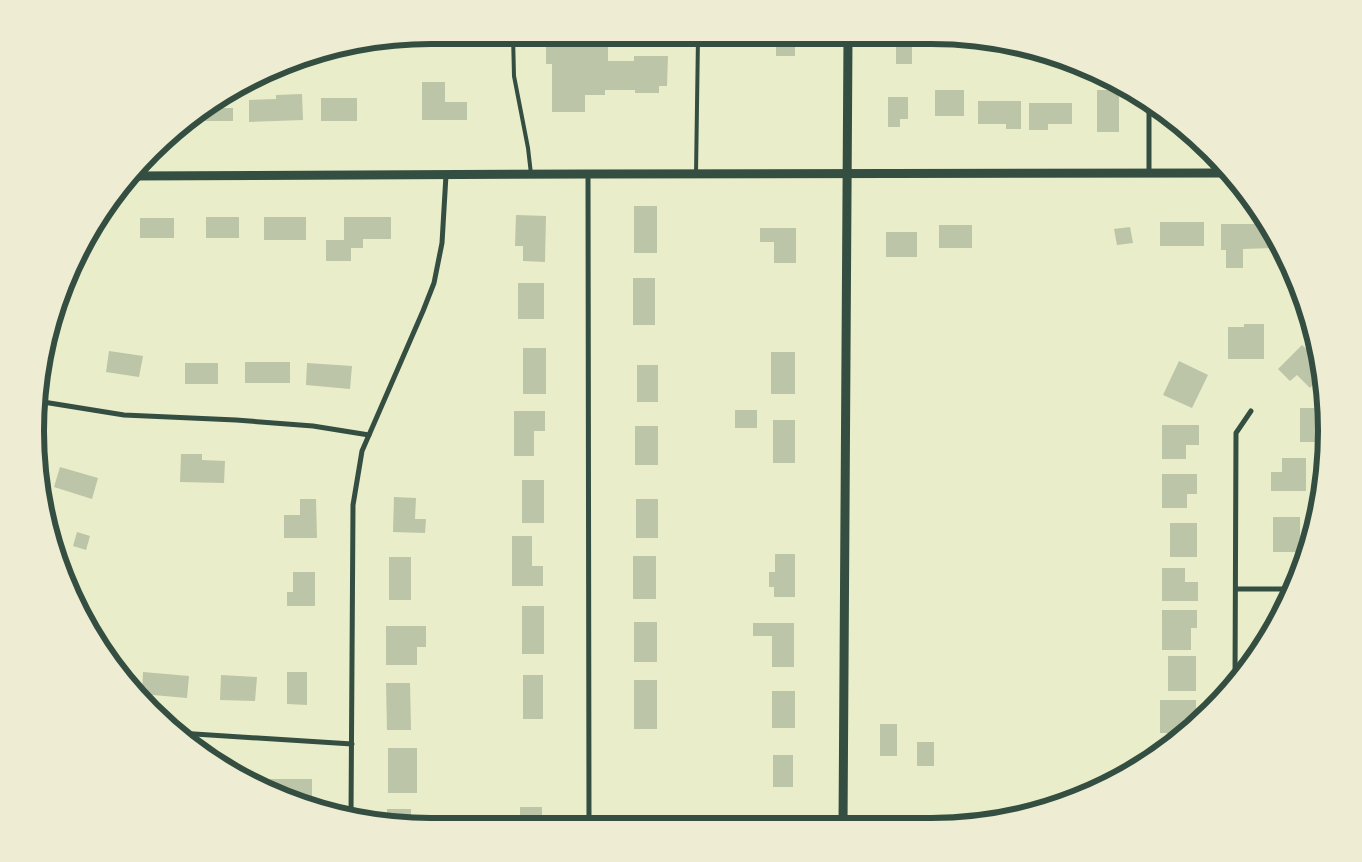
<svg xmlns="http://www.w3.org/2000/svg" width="1362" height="862" viewBox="0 0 1362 862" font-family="Quicksand,sans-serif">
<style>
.building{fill:#bcc5a7}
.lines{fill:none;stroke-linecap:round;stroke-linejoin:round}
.service{stroke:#344e41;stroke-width:4}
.minor{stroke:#344e41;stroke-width:5}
.tertiary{stroke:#344e41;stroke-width:9}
.rim{fill:none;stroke:#344e41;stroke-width:6}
</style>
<rect width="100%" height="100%" fill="#e9edc9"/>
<g class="building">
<polygon points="546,36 608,36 608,61 634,61 634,56 668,56 667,86 659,86 659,93 635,93 635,90 605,90 605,95 585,95 585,112 552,112 552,64 546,64"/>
<rect x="776" y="37" width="19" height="19"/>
<rect x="896" y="43" width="16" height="21"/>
<polygon points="422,82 445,82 445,102 467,102 467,120 422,120"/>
<rect x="935" y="90" width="29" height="26"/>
<rect x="1097" y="90" width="22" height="42"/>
<polygon points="302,94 303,120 249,122 249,100 276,99 276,95"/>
<polygon points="888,97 908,97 908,119 900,119 900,127 888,127"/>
<rect x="321" y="98" width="36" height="23"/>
<polygon points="217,99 217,108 233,108 233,121 190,121 211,102"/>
<polygon points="978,101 1021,101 1021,129 1006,129 1006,124 978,124"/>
<polygon points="1029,103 1072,103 1072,124 1048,124 1048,130 1029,130"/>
<rect x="634" y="206" width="23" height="47"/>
<polygon points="516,215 546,216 545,262 523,261 523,246 515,246"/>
<rect x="206" y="217" width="33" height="21"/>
<rect x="264" y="217" width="42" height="23"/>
<polygon points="344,217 391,217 391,239 363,239 363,248 351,248 351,261 326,261 326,240 344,240"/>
<rect x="140" y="218" width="34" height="20"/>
<rect x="1160" y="222" width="44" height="24"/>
<polygon points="1221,224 1267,224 1272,230 1272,248 1243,249 1243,268 1226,268 1226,250 1221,250"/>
<rect x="939" y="225" width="33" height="23"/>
<polygon points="1130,227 1133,243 1117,245 1114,229"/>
<polygon points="760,228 796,228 796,263 774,263 774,242 760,242"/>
<rect x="886" y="232" width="31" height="25"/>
<rect x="633" y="278" width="22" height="47"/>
<rect x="518" y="283" width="26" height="36"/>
<polygon points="1244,324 1264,324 1264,359 1228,359 1228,327 1244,327"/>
<polygon points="1302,345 1320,362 1322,375 1310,388 1297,375 1290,381 1278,369"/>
<rect x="523" y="348" width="23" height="46"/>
<polygon points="109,351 143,356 139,377 106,372"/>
<rect x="771" y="352" width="24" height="42"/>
<polygon points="1179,361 1208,375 1192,408 1163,395"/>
<rect x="245" y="362" width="45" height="21"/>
<rect x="185" y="363" width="33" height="21"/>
<polygon points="307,363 352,366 350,389 306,385"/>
<rect x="637" y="365" width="21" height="37"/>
<polygon points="1300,408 1325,408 1326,442 1300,442"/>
<rect x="735" y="410" width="22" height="18"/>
<polygon points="514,411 545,411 545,431 534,431 534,456 514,456"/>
<rect x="773" y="420" width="22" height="43"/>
<polygon points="1162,425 1199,425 1199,445 1186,445 1186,459 1162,459"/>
<rect x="635" y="426" width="23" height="39"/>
<polygon points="181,454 202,454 202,460 225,461 224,483 180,482"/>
<polygon points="1282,458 1306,458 1306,491 1271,491 1271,472 1282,472"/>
<polygon points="60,467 98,478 92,499 54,487"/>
<polygon points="1162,474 1197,474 1197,494 1187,494 1187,508 1162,508"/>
<rect x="522" y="480" width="22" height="43"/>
<polygon points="394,497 416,498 415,519 426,519 425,533 393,532"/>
<polygon points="300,499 316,499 317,538 284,538 284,515 300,515"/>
<rect x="636" y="499" width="22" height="39"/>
<rect x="1273" y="517" width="27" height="35"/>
<rect x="1170" y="523" width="27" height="34"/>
<polygon points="77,532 90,536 86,550 73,546"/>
<polygon points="512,536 532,536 532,566 543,566 543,586 512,586"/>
<polygon points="775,554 795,554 795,597 774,597 774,587 769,587 769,572 775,572"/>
<rect x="633" y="556" width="23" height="43"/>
<rect x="389" y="557" width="22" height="43"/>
<polygon points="1162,568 1185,568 1185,582 1198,582 1198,601 1162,601"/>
<polygon points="293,572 315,572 315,606 287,606 287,592 293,592"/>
<rect x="522" y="606" width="22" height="48"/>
<polygon points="1162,610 1197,610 1197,628 1191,628 1191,650 1162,650"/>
<rect x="634" y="622" width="23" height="40"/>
<polygon points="753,623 794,623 794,667 772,667 772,636 753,636"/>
<polygon points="386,626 426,626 426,647 417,647 417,665 386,665"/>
<rect x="1168" y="656" width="28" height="35"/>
<polygon points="143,672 189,676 187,698 142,694"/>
<polygon points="287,672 307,672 307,705 287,704"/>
<polygon points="221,675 257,677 255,701 220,700"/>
<rect x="523" y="675" width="20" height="44"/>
<rect x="634" y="680" width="23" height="49"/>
<polygon points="386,683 410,683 411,730 387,730"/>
<rect x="772" y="691" width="23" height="37"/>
<polygon points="1160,700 1196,700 1196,719 1184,719 1184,733 1160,733"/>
<rect x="880" y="724" width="17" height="32"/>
<rect x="917" y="742" width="17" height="24"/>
<polygon points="1161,742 1174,742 1161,751"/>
<rect x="388" y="748" width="29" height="45"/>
<rect x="773" y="755" width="20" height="32"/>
<polygon points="268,779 312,779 312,806 279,797 267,790"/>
<rect x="520" y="807" width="22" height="17"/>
<rect x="387" y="809" width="24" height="15"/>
<rect x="635" y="821" width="17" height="4"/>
<rect x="768" y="823" width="25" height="2"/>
</g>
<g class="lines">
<g class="service">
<polyline points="513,35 514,76 528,148 531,174"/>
<polyline points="696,174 698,37"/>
</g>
<g class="minor">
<polyline points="1149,173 1149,104"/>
<polyline points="588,174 589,825"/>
<polyline points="40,384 62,292"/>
<polyline points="37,401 124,415 236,420 313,426 369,435"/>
<polyline points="1236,589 1293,589"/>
<polyline points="1235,683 1236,433 1251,411"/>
<polyline points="179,733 352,744"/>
<polyline points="351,816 353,505 362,451 423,311 434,283 442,243 446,175"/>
</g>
<g class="tertiary">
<polyline points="132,176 588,174 1231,173"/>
<polyline points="843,826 848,38"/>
</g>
</g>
<path d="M0 0H1362V862H0ZM431 44H931A387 387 0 0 1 1318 431V431A387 387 0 0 1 931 818H431A387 387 0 0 1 44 431V431A387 387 0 0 1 431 44Z" fill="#eeecd3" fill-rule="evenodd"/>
<path class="rim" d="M431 44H931A387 387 0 0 1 1318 431V431A387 387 0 0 1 931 818H431A387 387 0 0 1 44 431V431A387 387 0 0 1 431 44Z"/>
</svg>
